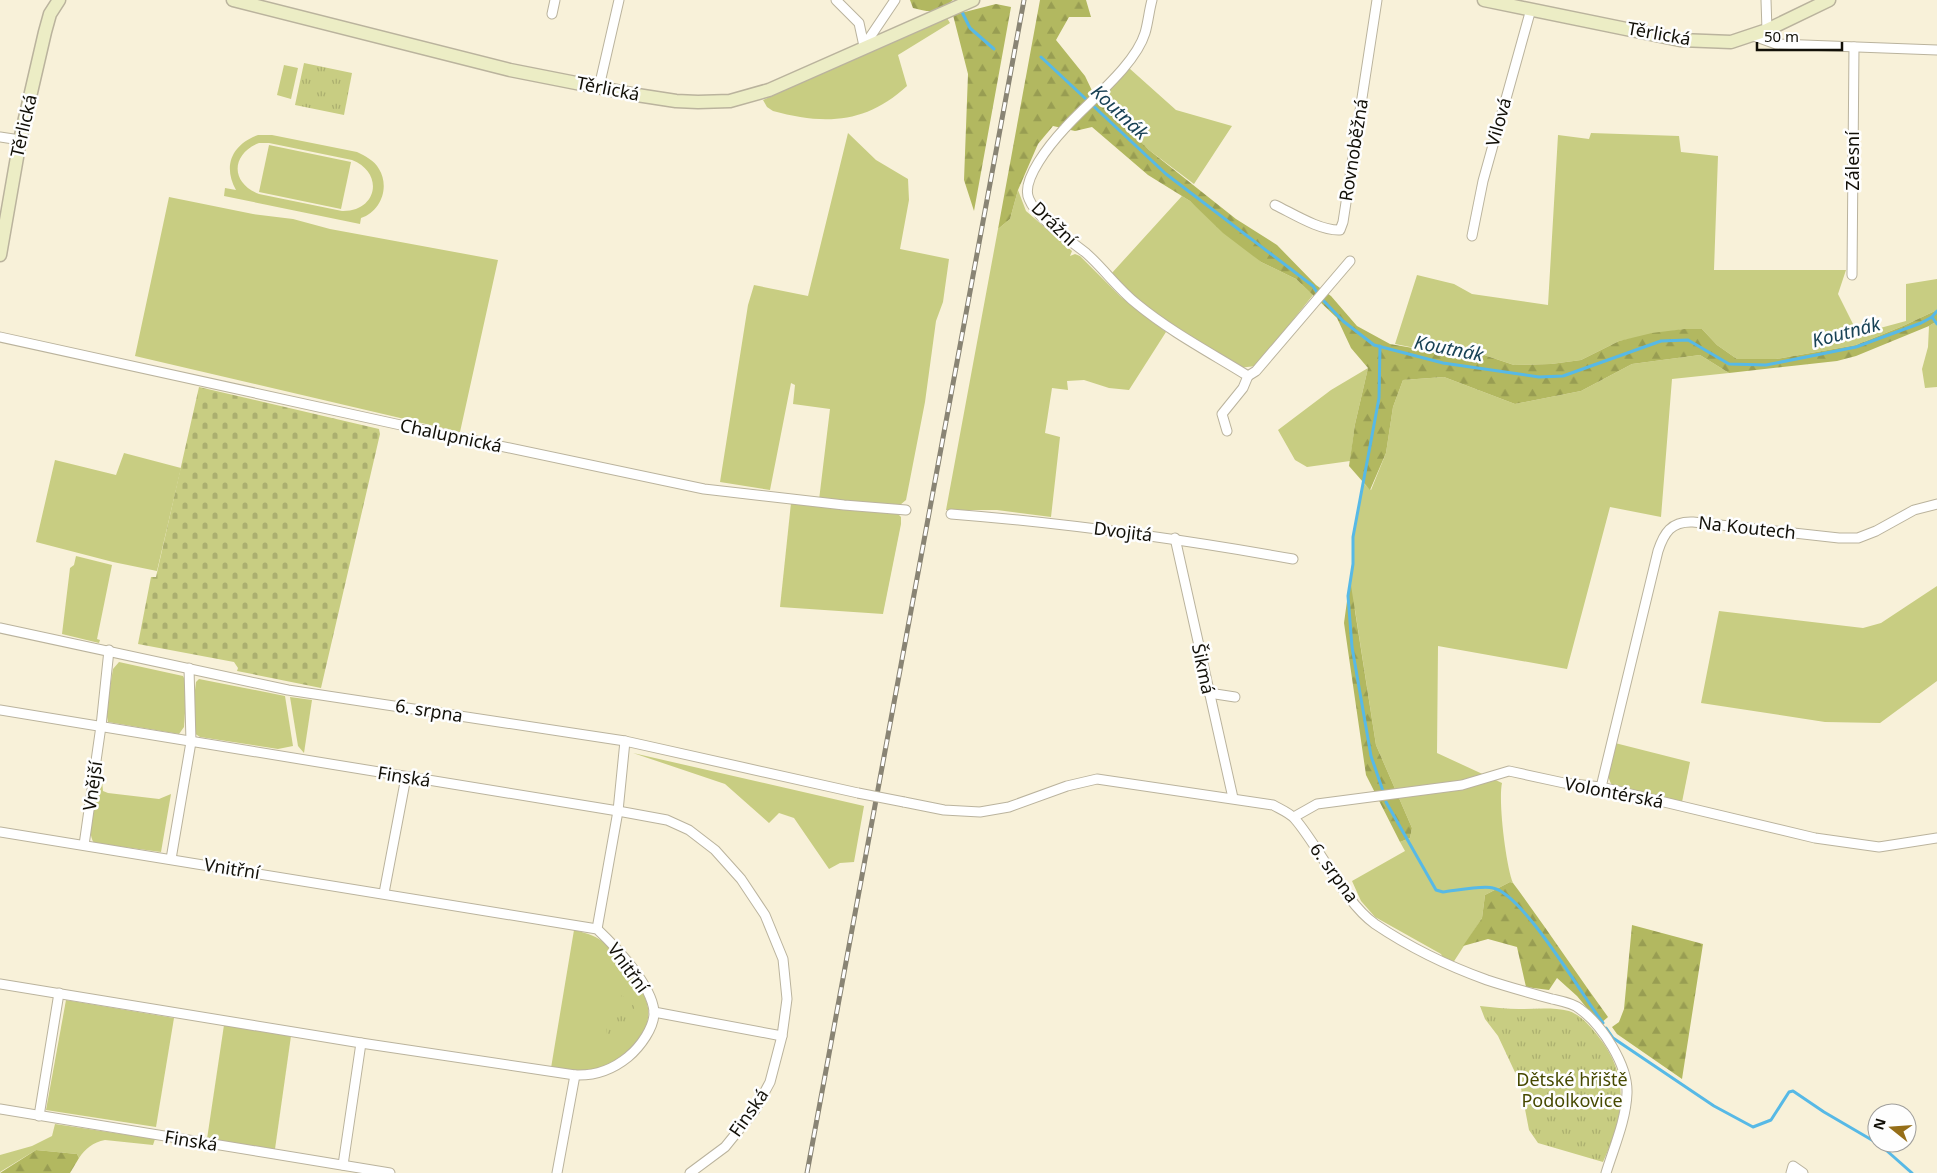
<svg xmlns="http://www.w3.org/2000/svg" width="1937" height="1173" viewBox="0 0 1937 1173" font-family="'Noto Sans',sans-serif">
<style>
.green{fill:#c8cd82;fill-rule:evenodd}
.forest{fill:url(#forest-firs)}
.cemetery{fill:url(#cemetery-stones)}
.park{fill:url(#park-tufts)}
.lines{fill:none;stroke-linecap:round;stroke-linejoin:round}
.stream{stroke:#57b9e6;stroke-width:3}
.minor-casing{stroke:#bab39d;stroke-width:11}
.secondary-casing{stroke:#bab39d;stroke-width:15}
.minor{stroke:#fff;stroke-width:9}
.secondary{stroke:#ecedc5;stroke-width:12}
.rail-casing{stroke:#898474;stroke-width:5}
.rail{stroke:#fefefe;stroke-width:3;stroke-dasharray:9;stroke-linecap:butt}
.minor-bridge-casing{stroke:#bab39d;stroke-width:11;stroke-linecap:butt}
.minor-bridge{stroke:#fff;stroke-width:9}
.labels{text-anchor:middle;stroke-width:5;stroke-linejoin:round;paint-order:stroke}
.street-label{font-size:18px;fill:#121008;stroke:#fefefe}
.park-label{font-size:18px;fill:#464901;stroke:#fefefe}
.water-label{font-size:19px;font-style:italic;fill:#184255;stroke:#fefefe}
</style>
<defs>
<pattern id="forest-firs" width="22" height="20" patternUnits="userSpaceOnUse" patternTransform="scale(1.25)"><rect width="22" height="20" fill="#b2b860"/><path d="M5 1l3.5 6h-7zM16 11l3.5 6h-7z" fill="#989d52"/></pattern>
<pattern id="cemetery-stones" width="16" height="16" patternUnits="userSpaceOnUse" patternTransform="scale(1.25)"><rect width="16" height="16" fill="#c8cd82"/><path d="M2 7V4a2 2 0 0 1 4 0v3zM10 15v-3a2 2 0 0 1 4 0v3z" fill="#abaf6f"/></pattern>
<pattern id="park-tufts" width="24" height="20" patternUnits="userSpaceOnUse" patternTransform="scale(1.25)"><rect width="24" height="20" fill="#c8cd82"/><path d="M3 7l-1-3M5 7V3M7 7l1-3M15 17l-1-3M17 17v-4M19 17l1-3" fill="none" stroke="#abaf6f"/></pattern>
</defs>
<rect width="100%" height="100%" fill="#f8f1d9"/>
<g class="green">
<path d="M 947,18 L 950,23 L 898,55 L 907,86 C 866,124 824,125 773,111 L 767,107 L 763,100 Z"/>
<polygon points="284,65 298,68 291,99 277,95"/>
<polygon points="1129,68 1176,110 1232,126 1194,184 1149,150 1105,105 1097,101"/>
<polygon points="848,133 876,160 908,179 909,200 900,249 949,259 943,302 936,321 925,402 906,500 900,505 819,500 830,409 793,404 795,385 791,383 770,490 720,482 748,305 754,285 808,296"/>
<polygon points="1591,133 1679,136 1681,152 1718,156 1714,270 1846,270 1838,294 1858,334 1906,321 1906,284 1937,279 1937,310 1903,326 1856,345 1776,359 1737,359 1717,345 1702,329 1684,329 1619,341 1581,360 1551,364 1514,365 1478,353 1430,351 1395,344 1417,275 1454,284 1472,294 1548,305 1558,135 1589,139"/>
<path d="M 258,135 L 272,135 L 357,152 C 365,156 374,160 379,169 C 390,187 381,211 361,218 L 360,224 L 224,196 L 225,188 L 236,190 C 222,165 233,144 258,135 ZM 259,143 L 269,143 L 352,160 C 385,173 377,212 342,211 L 259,194 C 230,183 231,154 259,143 Z"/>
<polygon points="269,145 351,162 341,209 259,192"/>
<polygon points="1018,190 1026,211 1072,251 1070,256 1075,254 1080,256 1121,297 1166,332 1129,390 1109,388 1084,380 1067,381 1068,390 1052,388 1045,433 1060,437 1051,517 997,510 946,510 998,229 1010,219"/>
<polygon points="1182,196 1190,201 1261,262 1296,279 1313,295 1256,366 1238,368 1165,320 1137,299 1111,274"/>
<polygon points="169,197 253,214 293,219 330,229 498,260 460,432 135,356"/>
<polygon points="1937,321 1937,387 1925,388 1922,369 1928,347 1929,326"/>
<path d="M 1700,355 L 1729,373 L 1672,379 L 1661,517 L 1610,507 L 1567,669 L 1438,646 L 1437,753 L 1502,783 C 1498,801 1506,866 1513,883 L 1510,882 L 1485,895 L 1482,918 L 1449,969 L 1441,954 L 1375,917 L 1361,901 L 1352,881 L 1405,851 L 1400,842 L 1410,838 L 1412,828 L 1376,745 L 1355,610 L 1348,596 L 1353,564 L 1353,537 L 1363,483 L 1371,490 L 1386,453 L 1393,407 L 1403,380 L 1444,377 L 1515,404 L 1581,391 L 1632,364 Z"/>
<polygon points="1368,368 1355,424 1350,461 1307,467 1295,460 1278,430 1331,390"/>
<polygon points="124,453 181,468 157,571 113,562 36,542 55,460 116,475"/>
<polygon points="791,503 896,512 901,517 901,524 883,614 780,607"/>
<polygon points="76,556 112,565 97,639 100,640 99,643 62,634 70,568 74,565"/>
<polygon points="1937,586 1937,681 1880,723 1825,722 1701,703 1719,611 1863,628 1881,623"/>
<polygon points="119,662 183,676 187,684 184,727 179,734 108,722 106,711 113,669"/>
<polygon points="199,679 285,696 293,746 278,749 200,737 194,733 192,714 196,682"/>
<polygon points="290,697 312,700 304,753 298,746"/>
<polygon points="1615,743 1690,762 1682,802 1612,786 1607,774"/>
<polygon points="633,753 864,806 854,862 840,863 829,869 794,818 779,813 769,823 725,784"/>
<path d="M 97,780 L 102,781 L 103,791 L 108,793 L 159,799 L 171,794 L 161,852 L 94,843 C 85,829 95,797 97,780 Z"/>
<path d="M 574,930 C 604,937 607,944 625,967 C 633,977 643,990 647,1003 C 657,1038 612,1072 582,1073 C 572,1074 561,1070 551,1068 Z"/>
<polygon points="66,1000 174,1018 156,1127 46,1110"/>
<polygon points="224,1025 291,1036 275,1149 207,1139"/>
<path d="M 55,1124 L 155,1139 L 153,1145 L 105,1140 C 93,1142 85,1149 79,1158 L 77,1154 L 36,1150 L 0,1172 L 0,1155 L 32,1146 L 52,1136 Z"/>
</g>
<g class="forest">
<path d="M 910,0 L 953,0 C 937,13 932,13 913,8 Z"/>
<polygon points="1040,0 1086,0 1091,17 1069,17 1056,40 1085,76 1097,101 1105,105 1149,150 1236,219 1277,245 1316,285 1331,296 1357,326 1390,344 1430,351 1478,353 1514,365 1551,364 1581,360 1619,341 1652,333 1684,329 1702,329 1717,345 1737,359 1776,359 1856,345 1903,326 1937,310 1937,321 1929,326 1856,356 1837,361 1729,373 1700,355 1632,364 1581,391 1515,404 1444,377 1403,380 1393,407 1386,453 1370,490 1349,466 1355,424 1368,368 1351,348 1337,318 1296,279 1261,262 1223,233 1190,201 1148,175 1092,127 1075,131 1053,126 1038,144 1018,190 1010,219 998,229"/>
<polygon points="996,4 1011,7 974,211 964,180 968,74 953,15"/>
<polygon points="1350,579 1376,745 1412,828 1410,838 1400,842 1366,775 1344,623"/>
<path d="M 1510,882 L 1513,883 C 1546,927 1576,973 1608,1017 L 1600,1024 L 1577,996 L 1557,978 L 1549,990 L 1526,987 L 1517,947 L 1488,939 L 1463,946 L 1482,918 L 1485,895 Z"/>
<polygon points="1632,925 1703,944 1682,1079 1617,1034 1612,1027 1619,1022 1624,1009"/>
<polygon points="36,1150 77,1154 79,1158 70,1173 0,1173"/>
</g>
<polygon class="cemetery" points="199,387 379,429 380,434 321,688 237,671 238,668 234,662 138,644 151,577 156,577"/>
<g class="park">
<polygon points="304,63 352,73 344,115 295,105"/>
<path d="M 622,995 L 634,1006 C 637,1026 629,1033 611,1038 L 607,1035 L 606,1022 Z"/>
<path d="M 1480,1006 C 1493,1007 1506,1009 1519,1009 C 1535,1009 1553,1007 1569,1011 C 1581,1015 1591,1027 1598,1036 C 1631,1077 1624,1117 1603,1162 L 1538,1143 L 1529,1130 L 1520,1083 L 1498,1036 L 1485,1019 Z"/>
</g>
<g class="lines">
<g class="stream">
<polyline points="961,10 970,28 994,49"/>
<polyline points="1041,57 1166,174 1313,286 1320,297 1343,321 1374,345 1443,363 1539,377 1563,376 1661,341 1688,340 1729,364 1766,365 1856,347 1921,323 1932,317 1937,311"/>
<polyline points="1932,317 1937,324"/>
<polyline points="1380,346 1379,398 1353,537 1353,564 1348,596 1352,647 1371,756 1383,791"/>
<path d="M 1386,802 L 1436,890 L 1443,892 C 1454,891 1483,885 1493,888 C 1523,894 1582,995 1603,1023"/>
<polyline points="1606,1028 1613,1038 1714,1106 1753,1127 1771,1120 1789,1092 1793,1091 1824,1112 1877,1143"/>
<polyline points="1878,1143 1912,1173"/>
</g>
<defs>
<g id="minor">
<polyline points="836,0 859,23 864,46"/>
<path d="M 1152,0 C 1149,11 1148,23 1145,33 C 1135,66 1088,102 1065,128 C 1052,142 1020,180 1029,199 C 1037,219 1070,240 1086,253 C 1104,269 1118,289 1137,304 C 1171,332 1211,353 1248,376 L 1243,388 L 1222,414 L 1227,431"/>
<polyline points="1766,0 1767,30"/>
<polyline points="552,14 555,0"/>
<polyline points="1751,35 1776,44 1937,50"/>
<polyline points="864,46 895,0"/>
<polyline points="599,87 619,0"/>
<polyline points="0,137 20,140"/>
<path d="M 1275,205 C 1292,213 1320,231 1340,230 L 1343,222 L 1377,0"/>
<polyline points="1472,236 1483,181 1531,9"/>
<polyline points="1852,275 1854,47"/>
<polyline points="0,337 396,424 704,489 844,505 906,510"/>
<polyline points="1248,376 1256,371 1350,261"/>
<path d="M 951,514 C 1066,523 1180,539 1293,559"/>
<polyline points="1175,538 1233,798"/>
<polyline points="0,628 288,690 625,741 858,793"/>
<polyline points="1209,693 1235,697"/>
<polyline points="0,710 618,811 667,820 689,830 715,850 741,879 765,915 783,959 787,999 782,1036 770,1082 755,1110 725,1147 690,1173"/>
<path d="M 1601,787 L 1658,551 C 1664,533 1671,521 1693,522 L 1839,538 L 1858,538 L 1876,531 L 1914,510 L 1937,504"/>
<path d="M 904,802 L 944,810 L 980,812 L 1009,807 L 1067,786 L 1097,779 L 1273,805 C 1280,809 1290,813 1295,819 C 1320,848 1344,902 1375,924 C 1409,947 1448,966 1487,980 C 1508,987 1530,993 1552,999 C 1561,1001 1573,1003 1580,1009 C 1602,1025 1628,1065 1627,1093 C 1626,1120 1614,1147 1606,1173"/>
<polyline points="1294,817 1317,804 1462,785 1509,771 1564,783 1601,787 1815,838 1879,847 1937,838"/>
<path d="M 0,832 L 597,929 C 616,947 651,984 654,1011 C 655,1027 640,1047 628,1057 C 612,1070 596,1076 575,1075 L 361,1043 L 0,984"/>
<polyline points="84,845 101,726 109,650"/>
<polyline points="171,859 191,742 189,668"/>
<polyline points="384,893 406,777"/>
<polyline points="597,929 618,811 625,741"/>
<polyline points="654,1012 782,1036"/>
<polyline points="0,1109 390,1173"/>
<polyline points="39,1116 59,993"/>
<polyline points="343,1165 361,1043"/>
<polyline points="557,1173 575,1075"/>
<polyline points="1791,1173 1793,1166 1803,1173"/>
</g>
<g id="secondary">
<polyline points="233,0 510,70 637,95 676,101 698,102 730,101 769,90 973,0"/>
<polyline points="1484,0 1680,40 1731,42 1767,30 1829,0"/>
<polyline points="0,255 20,140 45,32 50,14 59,0"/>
</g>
</defs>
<use href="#minor" class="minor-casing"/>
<use href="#secondary" class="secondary-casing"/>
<use href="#minor" class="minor"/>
<use href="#secondary" class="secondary"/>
<defs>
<polyline id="rail" points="807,1173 1024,0"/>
</defs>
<use href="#rail" class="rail-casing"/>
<use href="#rail" class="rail"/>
<defs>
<polyline id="minor-bridge" points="858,793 904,802"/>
</defs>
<use href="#minor-bridge" class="minor-bridge-casing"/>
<use href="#minor-bridge" class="minor-bridge"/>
</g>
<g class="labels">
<g class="street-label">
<text transform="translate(1659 34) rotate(10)" y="6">Těrlická</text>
<text transform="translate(608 89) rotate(11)" y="6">Těrlická</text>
<text transform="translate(1499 122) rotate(-74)" y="6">Vilová</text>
<text transform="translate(24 126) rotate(-77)" y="6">Těrlická</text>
<text transform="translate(1354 150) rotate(-81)" y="6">Rovnoběžná</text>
<text transform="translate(1853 161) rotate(-90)" y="6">Zálesní</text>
<text transform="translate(1054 224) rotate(44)" y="6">Drážní</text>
<text transform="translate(451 436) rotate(12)" y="6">Chalupnická</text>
<text transform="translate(1747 528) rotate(6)" y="6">Na Koutech</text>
<text transform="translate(1123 532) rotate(7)" y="6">Dvojitá</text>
<text transform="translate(1203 669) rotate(78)" y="6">Šikmá</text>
<text transform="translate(429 711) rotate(9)" y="6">6. srpna</text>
<text transform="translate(404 777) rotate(9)" y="6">Finská</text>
<text transform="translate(93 786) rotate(-82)" y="6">Vnější</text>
<text transform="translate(1614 793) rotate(11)" y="6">Volontérská</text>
<text transform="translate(232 869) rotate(9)" y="6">Vnitřní</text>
<text transform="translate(1334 873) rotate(54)" y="6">6. srpna</text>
<text transform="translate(628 968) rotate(54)" y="6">Vnitřní</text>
<text transform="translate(749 1113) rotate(-55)" y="6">Finská</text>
<text transform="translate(191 1141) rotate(9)" y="6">Finská</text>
</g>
<g class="park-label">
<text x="1572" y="1086">Dětské hřiště<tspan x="1572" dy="21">Podolkovice</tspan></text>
</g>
<g class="water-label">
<text transform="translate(1120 112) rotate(43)" y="7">Koutnák</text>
<text transform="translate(1846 332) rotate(-15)" y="7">Koutnák</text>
<text transform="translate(1449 348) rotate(11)" y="7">Koutnák</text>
</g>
</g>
<g transform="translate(1892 1128) rotate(287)"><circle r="24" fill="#fefefe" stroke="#a09f9c"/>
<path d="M0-4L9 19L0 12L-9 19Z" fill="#956e18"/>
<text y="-8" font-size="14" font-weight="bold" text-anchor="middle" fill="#121008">N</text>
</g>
<path d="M1757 42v8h85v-8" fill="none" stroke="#121008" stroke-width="2.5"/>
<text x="1764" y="42" font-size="15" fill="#121008" stroke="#fefefe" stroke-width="4" paint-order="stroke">50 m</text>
</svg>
